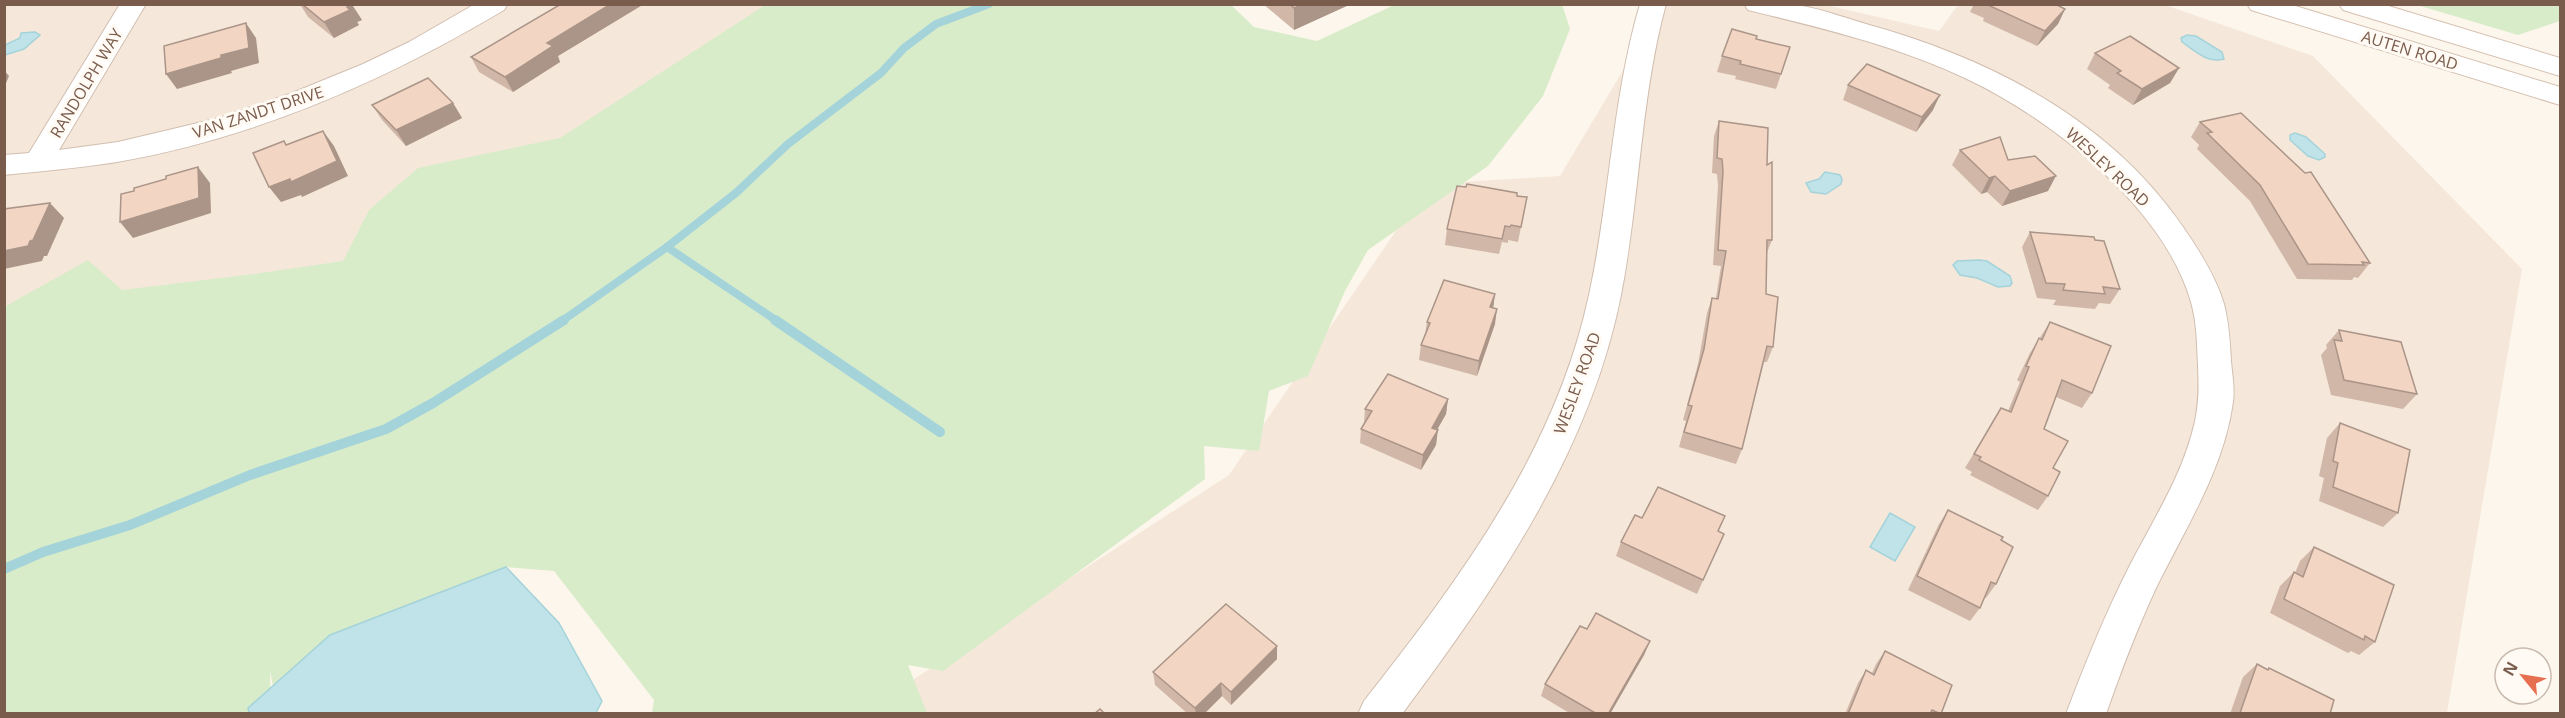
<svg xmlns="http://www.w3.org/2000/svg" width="2565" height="718" viewBox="0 0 2565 718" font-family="'Open Sans',sans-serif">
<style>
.residential{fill:#f5e8da}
.green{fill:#d8ecc9}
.water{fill:#bfe3e8;stroke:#a5d3da;stroke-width:1.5}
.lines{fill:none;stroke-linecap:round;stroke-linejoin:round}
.stream-far1{stroke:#a5d3da;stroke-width:8}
.stream{stroke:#a5d3da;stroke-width:10}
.street-casing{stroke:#d1beb0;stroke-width:2}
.secondary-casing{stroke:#d6c0b0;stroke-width:2}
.street{fill:#fff;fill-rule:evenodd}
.secondary{fill:#fff;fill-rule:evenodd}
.wall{fill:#d1b7a8}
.shaded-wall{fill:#aa9588}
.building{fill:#f3d5c3;stroke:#aa9588;stroke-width:1.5}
.labels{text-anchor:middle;stroke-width:6;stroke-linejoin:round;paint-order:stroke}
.street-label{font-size:16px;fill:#7a5c4d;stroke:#fffaf3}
</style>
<rect width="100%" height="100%" fill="#fdf6ec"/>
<g class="residential">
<polygon points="5,5 772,5 382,263 5,329"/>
<polygon points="1662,5 1826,5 1939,31 1958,5 2165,5 2313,56 2522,269 2447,713 860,714 1229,475 1428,184 1560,176"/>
</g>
<g class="green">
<polygon points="1562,4 1570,29 1543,96 1488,166 1368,250 1345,291 1308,376 1269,391 1259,451 1204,446 1205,479 943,671 908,665 927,713 652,713 654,700 554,571 506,567 330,635 273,686 270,671 271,713 5,713 4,307 88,260 122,290 254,274 343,261 369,210 418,168 560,138 765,5 1231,5 1254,27 1317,41 1394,5"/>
<polygon points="2417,5 2560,5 2560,21 2518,35"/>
</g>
<g class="water">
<polygon points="35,32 40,35 24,49 5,55 5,45 20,38 21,33"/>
<path d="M 2187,35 L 2196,36 L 2222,52 L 2224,59 C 2208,64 2195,51 2182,42 L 2181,38 Z"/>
<polygon points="2295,133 2306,137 2325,154 2325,157 2319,160 2308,156 2290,140 2290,135"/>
<polygon points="1825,172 1840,175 1842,179 1841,184 1826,194 1811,192 1806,183 1819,179"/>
<polygon points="1979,260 1987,261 2010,276 2012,283 2010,286 1998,287 1977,278 1960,275 1953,265 1957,261"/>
<polygon points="1890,513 1915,527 1895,561 1870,547"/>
<polygon points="506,567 559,623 602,701 596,713 249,713 248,708 330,635"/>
</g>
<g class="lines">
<g class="stream-far1">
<polyline points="667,247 777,321"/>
<polyline points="562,321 667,247 737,192 788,144 881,73 904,48 936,24 989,4"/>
</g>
<g class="stream">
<polyline points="775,320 940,432"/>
<polyline points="4,569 43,552 130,525 250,475 386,429 433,403 564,320"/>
</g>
<defs>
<g id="street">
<path d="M 120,4 L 146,4 L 59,150 L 118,142 L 219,118 L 292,93 L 363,64 L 409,42 L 475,4 L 508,4 L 504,10 C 385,81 255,138 117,162 C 80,168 42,171 4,175 L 4,155 L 29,153 Z"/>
<path d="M 1640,4 L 1666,4 C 1640,99 1640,199 1621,295 C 1590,452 1496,588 1402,714 L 1358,714 L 1364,701 C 1460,579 1556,450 1589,295 C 1610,199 1612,99 1640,4 Z"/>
<path d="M 1744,4 C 1760,4 1776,3 1791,4 C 1816,7 1842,17 1866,24 C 1989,58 2109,119 2183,227 C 2199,250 2216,277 2224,304 C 2229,323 2230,342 2231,361 C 2232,374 2235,388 2233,402 C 2224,469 2185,529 2156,588 C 2137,629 2121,671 2106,714 L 2066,714 C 2085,664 2105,614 2129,567 C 2153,520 2184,473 2195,421 C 2199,402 2199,386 2198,367 C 2197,345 2197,323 2191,302 C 2164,208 2052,119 1967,79 C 1897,46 1822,28 1748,10 Z"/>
</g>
<g id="secondary">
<polygon points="2247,4 2289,4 2560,87 2560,105 2251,10"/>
<polygon points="2339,4 2382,4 2560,58 2560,76 2343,10"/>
</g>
</defs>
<use href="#street" class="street-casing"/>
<use href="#secondary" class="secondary-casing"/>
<use href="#street" class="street"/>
<use href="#secondary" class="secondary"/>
</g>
<g class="wall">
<polygon points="300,4 352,4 362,20 357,22 359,25 334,38 308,17"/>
<polygon points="559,4 644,4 558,56 560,62 513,92 479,72 471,57 560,6"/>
<polygon points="1263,4 1351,4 1294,30"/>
<polygon points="1974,4 2055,4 2065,9 2058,24 2037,46 1983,21 1984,18 1970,12"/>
<polygon points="1756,39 1790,47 1776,89 1735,79 1736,76 1717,72 1722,56"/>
<polygon points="2095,53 2179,68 2170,83 2133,105 2108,88 2110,85 2087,69"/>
<polygon points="1848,85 1933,110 1916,132 1843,100"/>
<polygon points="453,103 462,118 406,146 382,120 372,105"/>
<polygon points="1719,121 1767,165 1772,240 1766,255 1766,294 1773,347 1767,362 1764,362 1742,449 1736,464 1679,447 1686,421 1683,420 1698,364 1707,313 1712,298 1716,298 1721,266 1713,265 1718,186 1717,174 1712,173 1714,136"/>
<polygon points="2200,122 2370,263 2358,278 2354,277 2352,280 2297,279 2250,201 2197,149 2199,145 2191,137"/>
<polygon points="1960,150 2008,160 2048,191 2002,206 1987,192 1981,194 1952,165"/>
<polygon points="1517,196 1527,197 1518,242 1508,240 1508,243 1502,242 1499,254 1445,245 1447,229"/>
<polygon points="2030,232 2095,240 2120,289 2110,304 2099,303 2095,309 2053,305 2056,300 2037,298 2022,247"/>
<polygon points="1495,294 1493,308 1495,324 1477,376 1419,360 1421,345 1425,334 1427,322"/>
<polygon points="2050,322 2092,393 2082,408 2056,397 2044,429 2053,468 2048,496 2038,510 1970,475 1972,472 1965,468 2001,408 2008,411 2020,382 2017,380 2030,353"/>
<polygon points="2339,330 2417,394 2403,409 2331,395 2321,355 2327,348 2326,345"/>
<polygon points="1448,399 1446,414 1437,430 1436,445 1421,470 1360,443 1361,429 1364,423 1365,409"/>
<polygon points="2340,423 2398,513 2383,527 2319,501 2324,478 2319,476 2327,438"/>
<polygon points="1948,510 2001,540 1996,584 1986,598 1984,597 1980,608 1970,621 1908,590 1939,524"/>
<polygon points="1642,518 1718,531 1724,534 1697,594 1616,556 1621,542"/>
<polygon points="2314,547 2375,642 2359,655 2351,651 2348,653 2270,613 2280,586 2294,572 2295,573 2300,561"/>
<polygon points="1587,629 1650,641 1644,655 1610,714 1571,714 1541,696 1545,684"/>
<polygon points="1885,651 1941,714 1845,714 1858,683 1866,670 1872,673 1876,664"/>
<polygon points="1277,659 1231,705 1222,696 1204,714 1188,714 1155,685 1153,672"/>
<polygon points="2257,664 2267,669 2269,668 2330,714 2230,714 2243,677"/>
</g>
<g class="shaded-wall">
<polygon points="611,4 644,4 558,56 560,62 513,92 505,77 547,43"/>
<polygon points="1303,4 1351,4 1294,30 1294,8"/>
<polygon points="352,5 362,20 357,22 359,25 334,38 324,22"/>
<polygon points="2065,9 2058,24 2037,46 2045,31"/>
<polygon points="246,23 256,38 259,63 231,71 232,73 177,89 166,74 221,55"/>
<polygon points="2179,68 2170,83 2133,105 2142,89"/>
<polygon points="4,70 9,76 4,88"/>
<polygon points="1940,95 1933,110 1916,132 1922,117"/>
<polygon points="453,103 462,118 406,146 396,130"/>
<polygon points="323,131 334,146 348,176 302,197 301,195 281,202 269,187"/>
<polygon points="198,167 210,183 211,213 133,238 120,222"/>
<polygon points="1995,176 1987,192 1981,194 1989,178"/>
<polygon points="2056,176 2048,191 2002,206 2010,191"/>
<polygon points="50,203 64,218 47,256 44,256 42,261 4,269 4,251"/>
<polygon points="1495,294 1493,309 1490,307"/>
<polygon points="1497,309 1495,324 1477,376 1479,361"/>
<polygon points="1448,399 1446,414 1430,442 1432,428"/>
<polygon points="1438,430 1436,445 1421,470 1423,455"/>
<polygon points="1650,641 1644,655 1610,714 1608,714"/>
<polygon points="1277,646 1277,659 1231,705 1231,692"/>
<polygon points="1221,683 1222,696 1204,714 1196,714 1195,708"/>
</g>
<g class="building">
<polygon points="302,4 352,4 352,5 347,7 350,10 324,22"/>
<polygon points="561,4 611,4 547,43 553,46 505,77 471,57"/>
<polygon points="1290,4 1303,4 1294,8"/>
<polygon points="1991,4 2055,4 2065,9 2045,31 1990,6"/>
<polygon points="246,23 249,48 221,55 221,58 166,74 164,46"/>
<polygon points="1732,29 1757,36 1756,39 1790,47 1781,74 1740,64 1741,61 1722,56"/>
<polygon points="2130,36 2179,68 2142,89 2117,73 2121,71 2095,53"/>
<polygon points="1867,64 1940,95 1922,117 1848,85"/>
<polygon points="428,78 453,103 396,130 372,105"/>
<polygon points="2241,113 2305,173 2311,172 2370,263 2362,262 2364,265 2308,264 2260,185 2207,133 2212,132 2200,122"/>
<polygon points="1719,121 1768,128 1767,165 1772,162 1772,240 1767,240 1766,294 1778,297 1773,347 1767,346 1742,449 1684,432 1692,406 1688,405 1704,349 1712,298 1718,299 1726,251 1718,250 1723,171 1722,159 1717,158"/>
<polygon points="323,131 337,161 291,182 290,179 269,187 253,153 284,141 286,145"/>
<polygon points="2000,137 2008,160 2035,156 2056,176 2010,191 1995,176 1989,178 1960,150"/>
<polygon points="198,167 199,198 120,222 121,194 134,191 134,188 166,179 166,176"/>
<polygon points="1467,184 1517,193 1517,196 1527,197 1521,227 1511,225 1510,227 1505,226 1502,239 1447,229 1457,186 1466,187"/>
<polygon points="50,203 33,240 30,241 28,246 4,251 4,209"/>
<polygon points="2030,232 2094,237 2095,240 2104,241 2120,289 2103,287 2105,294 2063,290 2065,284 2046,283"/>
<polygon points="1444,280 1495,294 1490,307 1497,309 1479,361 1421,345 1430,323 1427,322"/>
<polygon points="2050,322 2111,346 2092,393 2062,380 2044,429 2068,441 2053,468 2060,472 2048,496 1979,460 1981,457 1974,454 2001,408 2011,412 2029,367 2026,366 2039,338 2042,340"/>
<polygon points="2339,330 2401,342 2417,394 2344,380 2334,340 2342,341"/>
<polygon points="1388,374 1448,399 1432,428 1438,430 1423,455 1361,429 1372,411 1365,409"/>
<polygon points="2340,423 2410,450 2398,513 2333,487 2338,463 2333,461"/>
<polygon points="1658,487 1725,516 1718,531 1724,534 1703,580 1621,542 1635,515 1642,518"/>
<polygon points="1948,510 2003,537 2001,540 2013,547 1996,584 1991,582 1980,608 1917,576"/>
<polygon points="2314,547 2394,585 2375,642 2365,636 2364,640 2284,599 2294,572 2303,577"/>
<polygon points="1226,604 1277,646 1231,692 1221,683 1195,708 1153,672"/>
<polygon points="1596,613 1650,641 1608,714 1597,714 1545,684 1580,626 1587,629"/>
<polygon points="1885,651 1952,685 1941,714 1932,710 1930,714 1848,714 1866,670 1874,675"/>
<polygon points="2257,664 2268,670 2269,668 2334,700 2330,714 2240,713"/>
<polygon points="1100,709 1105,714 1094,714"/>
</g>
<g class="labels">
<g class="street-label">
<text transform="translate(2410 50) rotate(17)" y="6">AUTEN ROAD</text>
<text transform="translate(86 83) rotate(-59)" y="6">RANDOLPH WAY</text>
<text transform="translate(258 112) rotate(-18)" y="6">VAN ZANDT DRIVE</text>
<text transform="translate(2108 167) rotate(43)" y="6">WESLEY ROAD</text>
<text transform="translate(1577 383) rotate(-70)" y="6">WESLEY ROAD</text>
</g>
</g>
<rect width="2565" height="718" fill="none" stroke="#7a5c4d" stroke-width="12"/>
<g transform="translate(2523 676) rotate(300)"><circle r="28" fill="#fffaf3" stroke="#cabbb1" stroke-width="1.5"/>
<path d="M0-4.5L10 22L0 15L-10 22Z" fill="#e76f51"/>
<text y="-9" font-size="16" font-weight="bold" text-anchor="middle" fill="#7a5c4d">N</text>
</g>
</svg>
